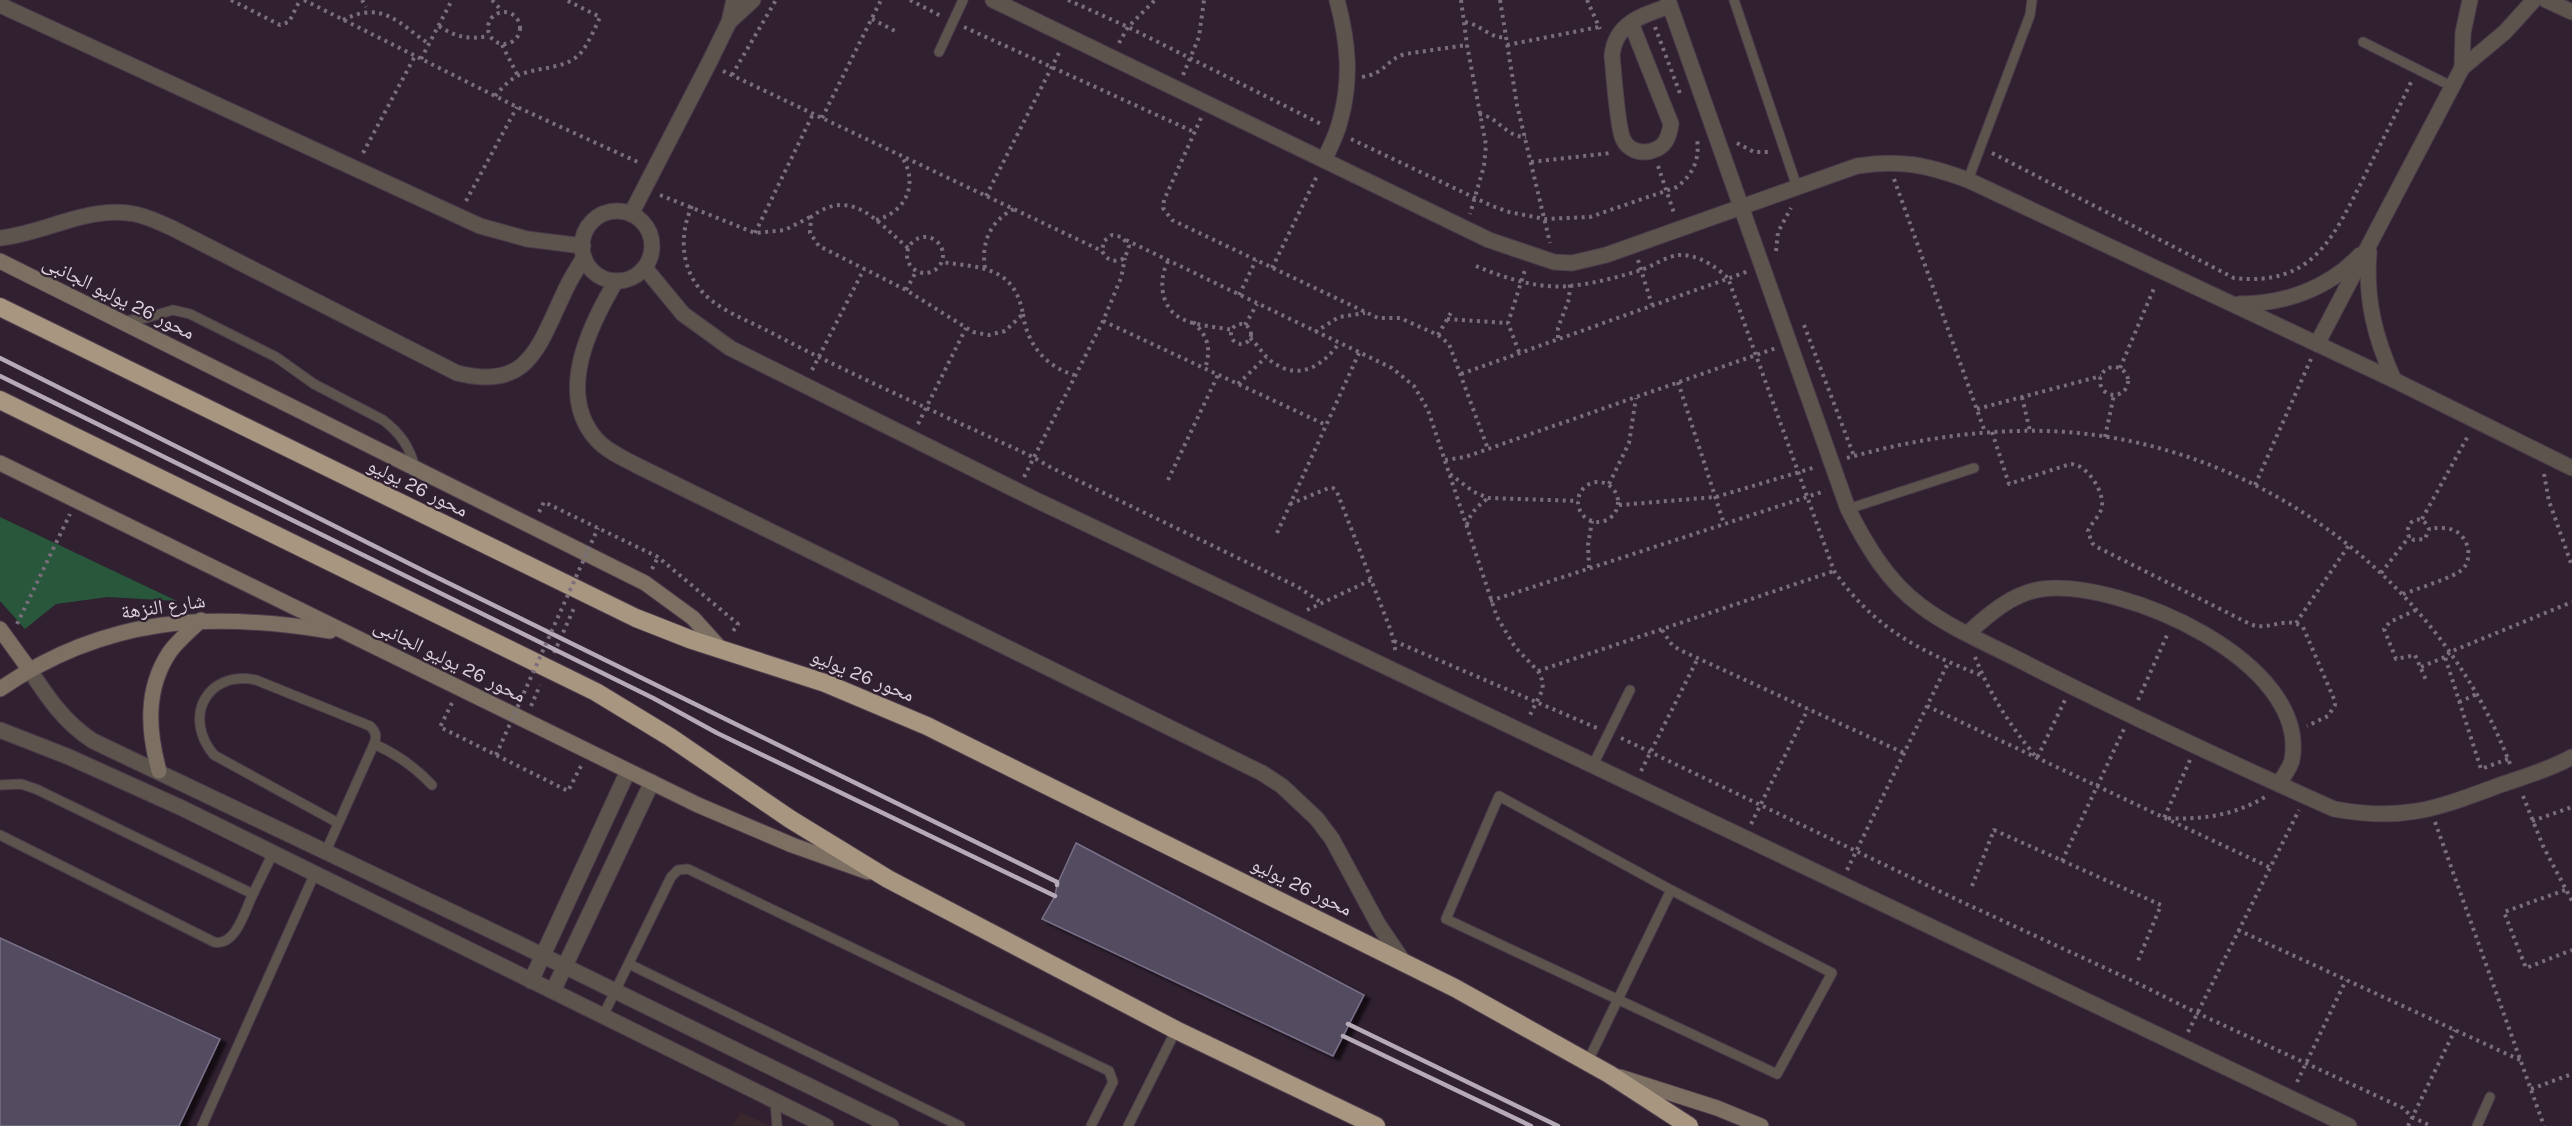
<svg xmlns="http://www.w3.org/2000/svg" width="2572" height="1126" viewBox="0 0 2572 1126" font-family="Karla,'Noto Naskh Arabic',sans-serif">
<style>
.commercial{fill:#3a272d}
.green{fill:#28573c}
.building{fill:#524b61;stroke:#787088;stroke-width:1.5;filter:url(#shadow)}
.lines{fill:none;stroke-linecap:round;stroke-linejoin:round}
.lane-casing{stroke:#4c3c4c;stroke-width:11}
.street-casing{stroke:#4c3c4c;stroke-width:17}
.secondary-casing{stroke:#4c3c4c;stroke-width:17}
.highway-casing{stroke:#4c3c4c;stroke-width:20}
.path{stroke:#7b6d7b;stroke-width:4;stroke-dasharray:3 4.5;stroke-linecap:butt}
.lane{stroke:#5d554d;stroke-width:9}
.street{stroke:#5d554d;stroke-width:15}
.secondary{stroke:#7c7062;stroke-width:15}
.highway{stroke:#a99681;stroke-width:18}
.rail{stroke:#b6aab6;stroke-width:4.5}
.path-bridge{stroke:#7b6d7b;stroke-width:4;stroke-dasharray:3 4.5;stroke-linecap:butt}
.labels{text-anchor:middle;stroke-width:4.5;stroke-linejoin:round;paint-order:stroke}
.street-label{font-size:20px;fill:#dcd1dc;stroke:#302030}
</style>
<defs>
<filter id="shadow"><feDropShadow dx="6" dy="4" stdDeviation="1.5" flood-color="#0009"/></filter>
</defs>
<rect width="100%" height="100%" fill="#302030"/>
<polygon class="commercial" points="740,1112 770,1126 733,1126"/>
<polygon class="green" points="0,517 177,601 108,597 56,604 25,629 0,601"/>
<g class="building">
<polygon points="1076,843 1364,995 1333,1056 1042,919 1055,896 1057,885"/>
<polygon points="0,938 220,1039 179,1126 0,1126"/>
</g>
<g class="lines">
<defs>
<g id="lane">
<polyline points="1734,0 1797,187"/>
<polyline points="2363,42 2453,87"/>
<polyline points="939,52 963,0"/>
<polyline points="1968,180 2030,15 2032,0"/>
<path d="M 123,321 L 146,318 L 173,310 L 190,314 L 276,357 L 314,384 L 383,420 C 400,433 410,447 415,468"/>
<polyline points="1848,509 1974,468"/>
<path d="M 374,744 C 397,754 414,766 432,785"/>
<polyline points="1593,765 1630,690"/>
<path d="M 0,785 L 21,784 L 36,789 L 253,894 C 245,910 236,947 214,942 L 0,835"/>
<polygon points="1499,796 1671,890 1832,973 1777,1074 1446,919"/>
<path d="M 326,851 C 342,815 358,780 374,744 C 377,736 376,732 370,726 L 256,680 C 207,670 182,717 214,755 L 338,823"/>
<polyline points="253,894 273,853"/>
<polyline points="629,964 960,1126"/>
<polyline points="603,1016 671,877 678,870 688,869 1109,1071 1113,1082 1091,1126"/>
<polyline points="1588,1061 1671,890"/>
<polyline points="775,1100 777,1126"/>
<polyline points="202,1126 315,873"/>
<polyline points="1128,1126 1176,1030"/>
<polyline points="2477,1126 2490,1097"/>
</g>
<g id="street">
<path d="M 993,0 L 1489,240 L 1554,262 L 1572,263 L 1606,255 L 1857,166 C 1900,159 1927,165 1968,180 L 2394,380 L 2572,468"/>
<path d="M 1668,0 L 1848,509 C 1866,545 1888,582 1921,606 C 1951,629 1995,647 2029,665 C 2129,716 2231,763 2334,809 C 2406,822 2437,808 2503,784 C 2526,776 2551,769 2572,757"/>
<polyline points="2546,0 2572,12"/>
<polyline points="0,5 480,226 527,239 583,246"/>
<polyline points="729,22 753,0"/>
<path d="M 1631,23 L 1671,124 C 1669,137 1665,148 1651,151 C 1640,154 1628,150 1623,139 C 1617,126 1614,73 1612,56 C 1615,23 1642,15 1670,6"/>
<polyline points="2462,68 2463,33 2470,0"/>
<path d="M 1324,160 C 1330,148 1337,134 1340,121 C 1352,79 1348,41 1337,0"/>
<circle cx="617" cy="246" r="35"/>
<polyline points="631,214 709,63 729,22 734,0"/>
<path d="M 0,238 C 46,233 89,205 135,214 C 149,217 161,223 174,229 L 457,373 C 529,391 538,347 564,293 C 569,281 577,269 584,257"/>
<path d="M 2369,252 C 2365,299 2375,338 2394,380"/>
<polyline points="645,268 683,314 730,348 1032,498 2349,1126"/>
<path d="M 616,281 C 590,325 555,394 597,440 C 607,451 623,458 636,465 L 1262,773 L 1282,786 L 1317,819 L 1332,839 L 1378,924 L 1403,961"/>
<path d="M 2239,304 C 2284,304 2328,289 2360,255"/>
<polyline points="2317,344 2462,68 2505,32 2534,0"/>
<path d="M 1968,633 C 1989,614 2013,593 2042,589 C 2121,579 2310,661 2292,760 C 2290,768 2283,777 2279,784"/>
<path d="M 29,669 C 48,698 64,722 93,741 L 513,941 L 891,1126"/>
<polyline points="0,730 69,757 184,809 826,1126"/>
<polyline points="531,981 628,771"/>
<polyline points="553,991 652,782"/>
</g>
<g id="secondary">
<polyline points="0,261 645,583 693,618 720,648"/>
<polyline points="0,463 698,805 792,845 868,872"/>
<polyline points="0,629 29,669"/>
<path d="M 0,689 C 105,617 208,611 330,631"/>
<path d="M 159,771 C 148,731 145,690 169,653 C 177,641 191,630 201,620"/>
<polyline points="1620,1077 1717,1108 1761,1126"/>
</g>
<g id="highway">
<polyline points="0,307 636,618 692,640 825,683 927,726 1455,988 1609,1074 1689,1126"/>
<polyline points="0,400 596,692 670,737 790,819 888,879 1176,1030 1376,1126"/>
</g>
</defs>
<use href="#lane" class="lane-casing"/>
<use href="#street" class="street-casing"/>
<use href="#secondary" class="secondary-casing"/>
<use href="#highway" class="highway-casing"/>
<g class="path">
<polyline points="231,0 280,25 289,22 300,0"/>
<polyline points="304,0 517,107 640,163"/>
<polyline points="362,0 366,7"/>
<polyline points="492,0 502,11"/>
<polyline points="910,0 941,16"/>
<polyline points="1068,0 1128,27 1323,125"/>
<polyline points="1461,0 1467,45 1486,145 1484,166 1470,214"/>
<polyline points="1500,0 1517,105 1550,243"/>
<polyline points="1587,0 1600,29"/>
<circle cx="504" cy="28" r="16"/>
<polyline points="872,19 895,31"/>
<path d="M 343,20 C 383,0 398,23 429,44"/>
<path d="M 1465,22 C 1480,24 1492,40 1506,37"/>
<path d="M 439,26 C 455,37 469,40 489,36"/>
<polyline points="964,27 1194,132"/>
<polyline points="1655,27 1681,96"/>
<polyline points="1119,43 1128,27 1155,0"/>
<polyline points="502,45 518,76"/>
<polyline points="1507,45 1599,27"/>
<polyline points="421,59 452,0"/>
<path d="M 723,71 L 1102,251 C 1107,261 1115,263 1125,258 L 1129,246 L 1122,237 L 1112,235 L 1104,241 L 1102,251"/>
<polyline points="732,75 776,0"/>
<polyline points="1183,75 1199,37 1204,0"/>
<path d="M 1362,77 C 1387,73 1385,60 1405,54 L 1467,45"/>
<path d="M 495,96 C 502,88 509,80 519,75 C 540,66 569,70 583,50 C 590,40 595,28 600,17 L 566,0"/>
<path d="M 1479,114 C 1499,117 1505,137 1526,137"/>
<polyline points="822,118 881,0"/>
<polyline points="1201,118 1164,200 1163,208 1172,220 1378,318 1400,318 1438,335 1449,344 1488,449"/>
<path d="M 1351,139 L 1492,206 L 1509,212 L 1545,219 L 1590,217 L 1677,187 C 1693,174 1700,160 1697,139"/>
<polyline points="1737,143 1754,152 1772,152"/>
<polyline points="363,153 415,56"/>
<path d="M 1992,153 L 2234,278 C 2314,287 2334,236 2365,175 C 2381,143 2397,112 2412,80"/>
<polyline points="1531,162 1611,153"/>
<polyline points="1658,166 1674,213"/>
<polyline points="1894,179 1985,432"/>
<polyline points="660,195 755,233 785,230 810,217"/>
<polyline points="986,196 1061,49"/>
<polyline points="466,201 517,107"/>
<path d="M 692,206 C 680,232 680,264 699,288 C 715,309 745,319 768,331 C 855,377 945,416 1033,457 L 1050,467 L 1298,587 L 1322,603"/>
<path d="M 876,220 C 906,212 919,184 902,157"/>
<polyline points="755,233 813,114"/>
<circle cx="925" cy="255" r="18"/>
<polyline points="1126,240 1392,368 1414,386 1428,410 1497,617 1515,647 1538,671 1542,680 1543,689 1529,717"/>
<path d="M 908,248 C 877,222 852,186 811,217 L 810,233 L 819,246 L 906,290 L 973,332 L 989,335 L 1005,331 L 1023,314 C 1014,266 982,268 941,262"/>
<polyline points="1776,251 1778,232 1791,208"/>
<polyline points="1638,260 1652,305"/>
<path d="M 1168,261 C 1158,280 1160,308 1182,319 C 1197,326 1217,327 1233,330"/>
<path d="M 1476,266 C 1505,278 1537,289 1569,286 C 1592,284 1619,277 1641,270 C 1653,266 1667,256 1679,255 C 1698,254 1716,267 1728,278 L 1834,571 C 1874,628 1919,651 1983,676"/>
<path d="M 985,268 C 981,243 990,221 1014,209"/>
<polyline points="1272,268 1318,174"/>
<polyline points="906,290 917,270"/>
<polyline points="1239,295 1256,260"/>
<path d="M 1023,314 C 1027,344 1045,366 1074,375"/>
<polyline points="1447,319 1508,323"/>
<polyline points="1103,321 1326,425"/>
<path d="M 1193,322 C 1209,337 1211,349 1205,369"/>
<circle cx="1241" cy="334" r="10"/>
<polyline points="1245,325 1257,304"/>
<polyline points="1804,325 1854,456"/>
<polyline points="1315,332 1339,317 1365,313"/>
<polyline points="1438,335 1453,309"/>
<path d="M 1250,338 C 1259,346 1264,357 1274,363 C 1299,381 1324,365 1339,343"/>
<polyline points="1558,338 1558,328 1569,299 1570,284"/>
<polyline points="1519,352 1508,323 1525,270"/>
<circle cx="2114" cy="381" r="14"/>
<polyline points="2120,368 2155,286"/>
<polyline points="812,370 864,269"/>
<polyline points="1461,374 1749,271"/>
<polyline points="1678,382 1724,524"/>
<polyline points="1238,384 1266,357"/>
<polyline points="2022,397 2030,431"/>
<polyline points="1977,409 2101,376"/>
<polyline points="918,424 966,328"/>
<path d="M 1992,432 L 2009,484 L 2070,464 C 2086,463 2104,491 2102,506 C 2101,515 2091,523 2088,531 L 2092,543 L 2097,547 L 2250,624 C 2269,632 2284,615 2303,627 L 2334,699 L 2335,705 L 2328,716 L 2307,726"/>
<polyline points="2105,437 2114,395"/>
<path d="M 1847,458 C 1918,438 1993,427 2067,432 C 2262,447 2440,581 2510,764"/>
<polyline points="1445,460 1465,457 1776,348"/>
<polyline points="1450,474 1474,492 1488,498 1578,501"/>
<polyline points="2544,474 2549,501 2572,566"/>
<polyline points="1024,477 1103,321 1121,278 1125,258"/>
<polyline points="1168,480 1218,375"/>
<circle cx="1598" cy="502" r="20"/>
<polyline points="1609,484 1629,443 1636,398"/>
<polyline points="2255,485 2311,359"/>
<polyline points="1290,504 1329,488 1333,488 1337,492 1391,631 1396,653"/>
<polyline points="1619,505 1716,497 1816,467"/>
<polyline points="539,512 544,502 658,557 738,624 731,634"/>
<polyline points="2422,519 2468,436"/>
<path d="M 1467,525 C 1470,513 1478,506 1488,498"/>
<polyline points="1277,533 1359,353"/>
<polyline points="1589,568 1588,545 1592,521"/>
<polyline points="652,569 658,557"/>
<path d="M 2381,573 L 2409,537 C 2403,520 2423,512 2429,529 L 2425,539 L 2414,540 L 2409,537"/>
<path d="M 2403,594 C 2414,590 2457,576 2463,569 C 2474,556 2467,535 2453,530 C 2445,527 2437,528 2429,529"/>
<polyline points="1490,601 1825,491"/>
<polyline points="1307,610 1371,580"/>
<polyline points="2416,610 2390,622 2384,629 2396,659 2415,655 2426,680"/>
<polyline points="2296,623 2349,545"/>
<polyline points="17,624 70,514"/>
<polyline points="1662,630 1672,645 1680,650 1904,753"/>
<polyline points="1394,641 1597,728"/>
<polyline points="554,653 574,608"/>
<path d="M 1975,657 C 1990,695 2011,727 2037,758 L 2065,700"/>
<polyline points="2421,667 2445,657"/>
<polyline points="1538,671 1834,571"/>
<polyline points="2138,700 2168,633"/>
<polyline points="2459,702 2477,694"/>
<polyline points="452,703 440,727 568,791 581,766"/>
<polyline points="531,706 540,685"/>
<polyline points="1927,706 2269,867"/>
<polyline points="1621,738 1962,902 2131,980 2197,1013 2403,1108 2412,1117 2431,1126"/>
<polyline points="2508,759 2481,769 2445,657 2450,652 2572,602"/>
<path d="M 2190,760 L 2164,818 C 2200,820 2233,816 2265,797"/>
<polyline points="1641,771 1698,658"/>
<polyline points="2523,796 2543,846 2572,901"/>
<polyline points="2532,821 2572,807"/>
<polyline points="2435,822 2544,1126"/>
<polyline points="1751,824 1808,709"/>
<polyline points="2062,861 2124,729"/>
<polyline points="1847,870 1948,663"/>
<polyline points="1972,886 1994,830 2161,905 2137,963"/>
<polyline points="2565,890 2504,912 2526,968 2572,950"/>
<polyline points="2238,930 2520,1060"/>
<polyline points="2188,1032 2299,810"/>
<polyline points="2297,1082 2346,980"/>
<polyline points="2531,1089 2572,1074"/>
<polyline points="2408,1126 2455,1030"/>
</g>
<use href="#lane" class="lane"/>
<use href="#street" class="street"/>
<use href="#secondary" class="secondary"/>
<use href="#highway" class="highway"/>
<g class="rail">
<polyline points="0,358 432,575 1057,882 1057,885"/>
<polyline points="0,376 653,698 717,733 1055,896"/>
<polyline points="1348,1024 1558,1126"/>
<polyline points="1343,1036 1531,1126"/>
</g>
<polyline class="path-bridge" points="496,755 598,528"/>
</g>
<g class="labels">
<g class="street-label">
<text transform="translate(119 297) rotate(26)" y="7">محور 26 يوليو الجانبى</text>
<text transform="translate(418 487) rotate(26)" y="7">محور 26 يوليو</text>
<text transform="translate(163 606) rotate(-8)" y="7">شارع النزهة</text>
<text transform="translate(450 660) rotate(26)" y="7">محور 26 يوليو الجانبى</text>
<text transform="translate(863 675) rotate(22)" y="7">محور 26 يوليو</text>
<text transform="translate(1302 886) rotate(26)" y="7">محور 26 يوليو</text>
</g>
</g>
</svg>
